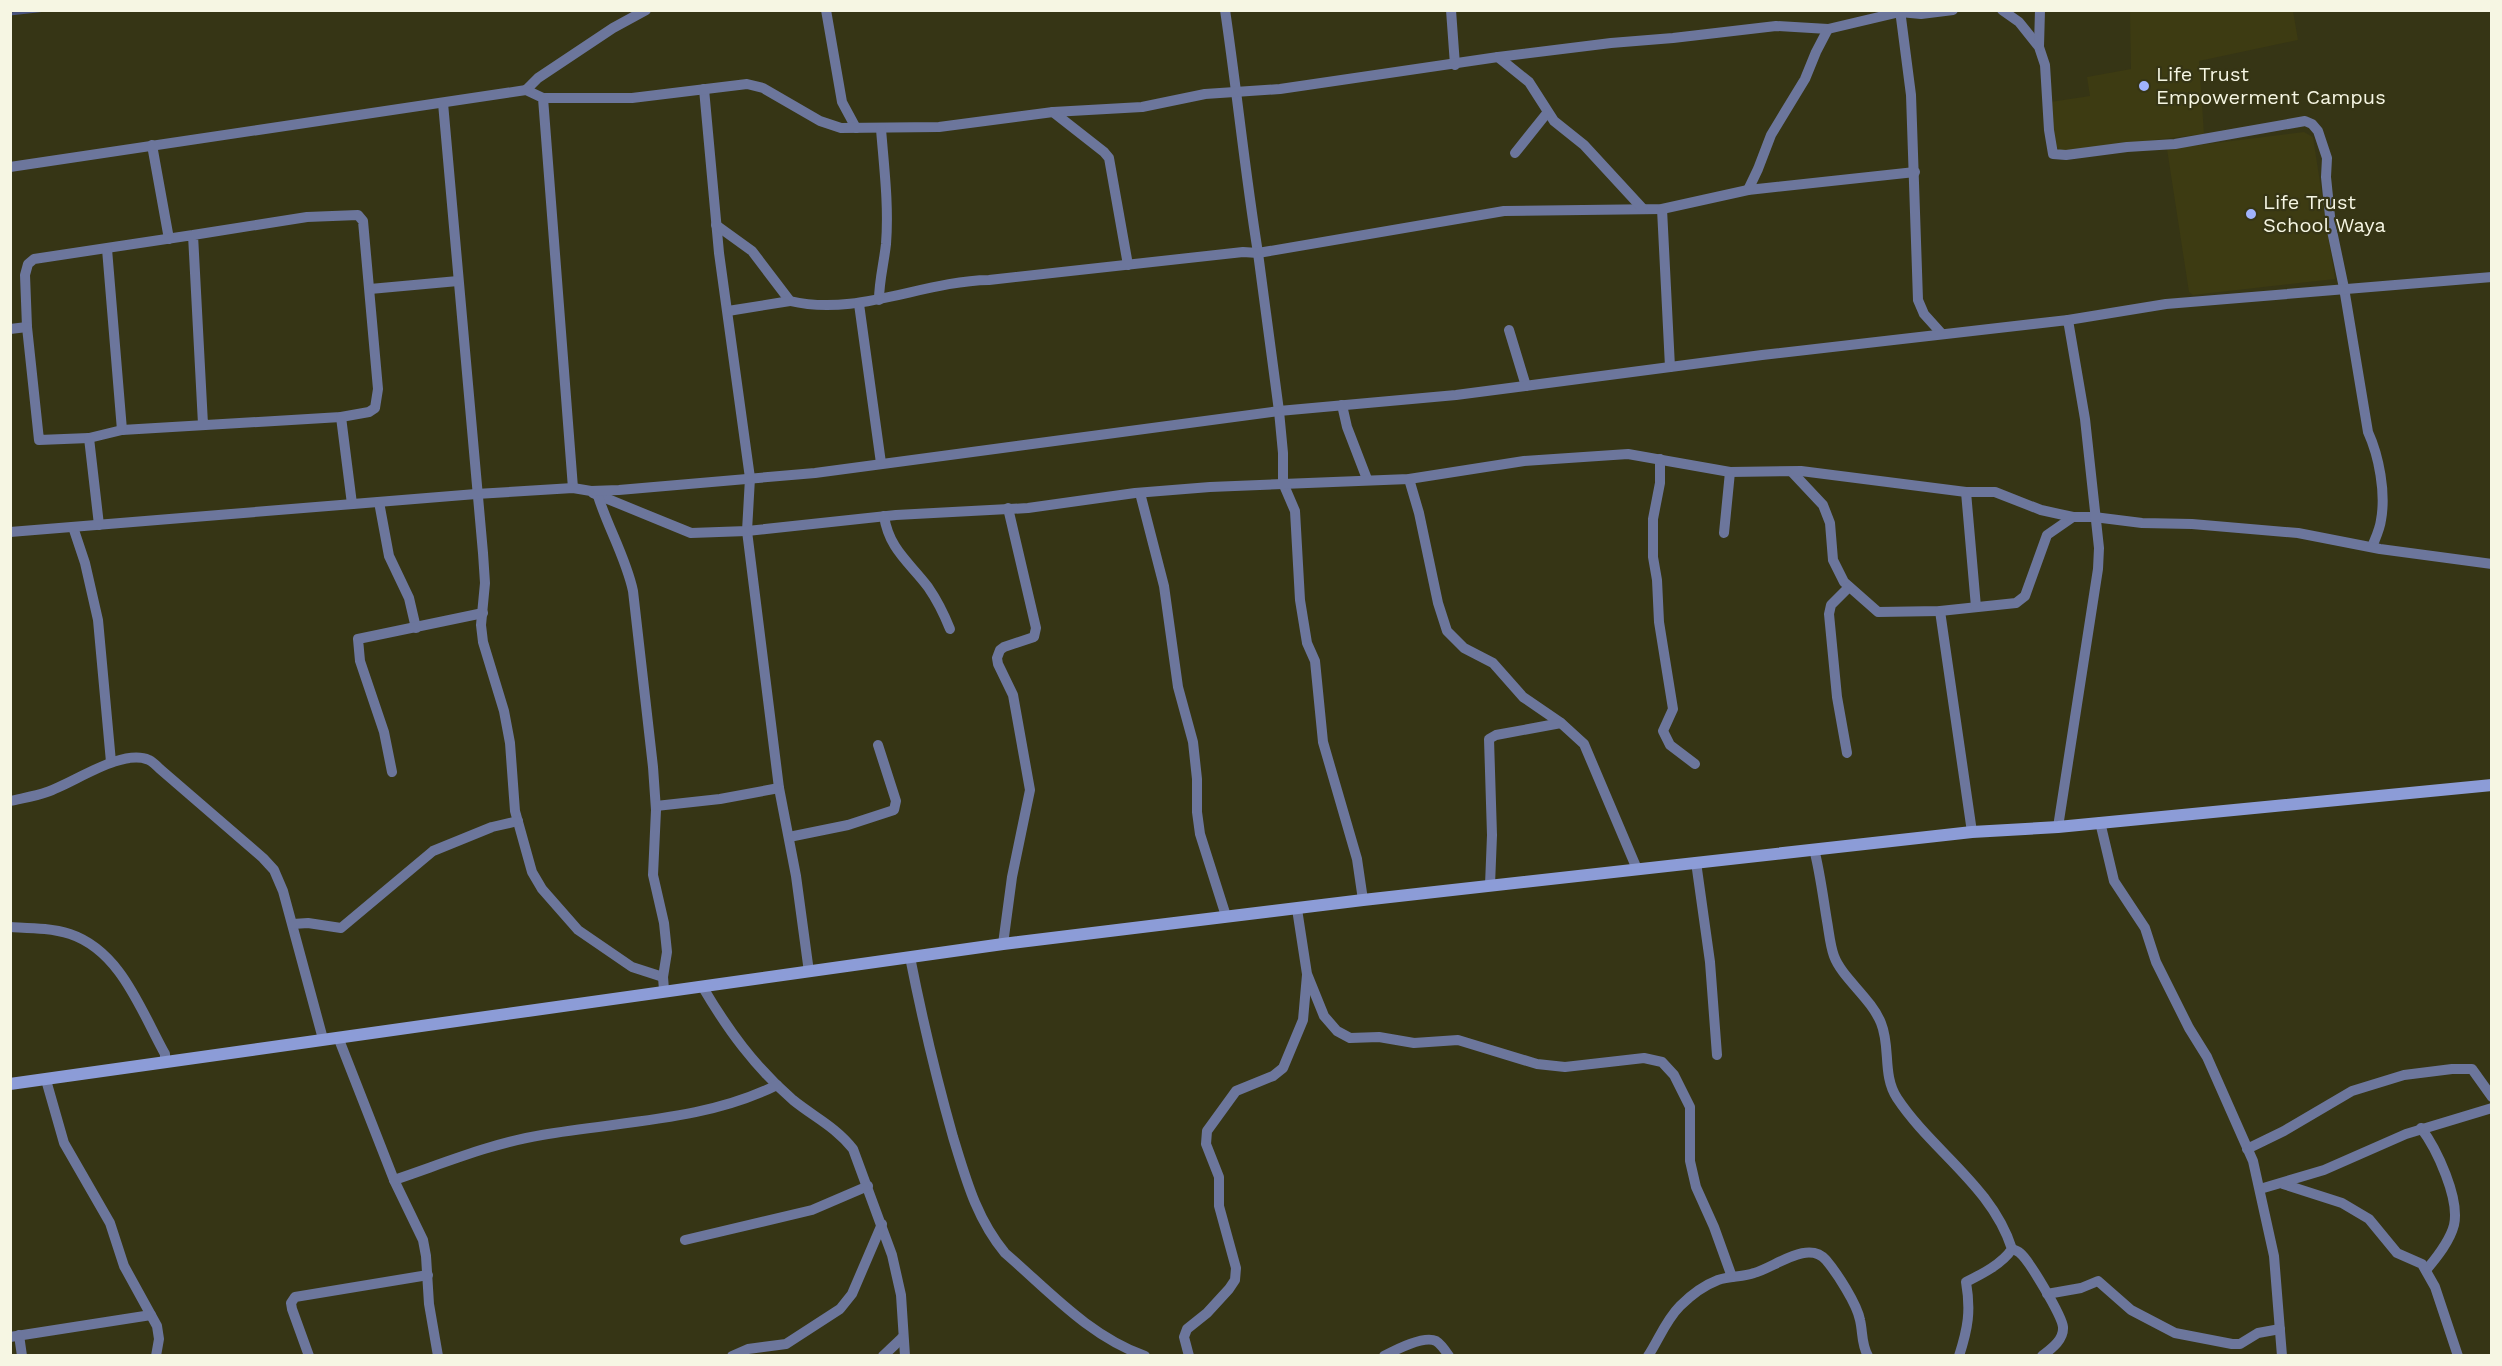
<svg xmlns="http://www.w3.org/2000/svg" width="2502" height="1366" viewBox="0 0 2502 1366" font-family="'Work Sans',sans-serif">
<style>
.built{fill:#3d3b12}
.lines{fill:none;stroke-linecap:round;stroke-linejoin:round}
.stream{stroke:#49547e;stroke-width:3}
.street{stroke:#6c769c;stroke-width:10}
.secondary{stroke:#8c9cd7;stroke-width:12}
.poi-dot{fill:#a0b3fd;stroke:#363515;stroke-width:2}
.labels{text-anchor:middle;stroke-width:4.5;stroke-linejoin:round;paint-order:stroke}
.poi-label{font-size:20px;fill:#f6f6e3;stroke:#363515;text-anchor:start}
</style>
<rect width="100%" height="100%" fill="#363515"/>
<g class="built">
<polygon points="2130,11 2293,11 2298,40 2199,61 2204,134 2061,151 2055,146 2050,102 2090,96 2087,77 2131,69"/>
<polygon points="2304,132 2313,137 2335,279 2193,295 2189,292 2167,149"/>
</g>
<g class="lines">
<polyline class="stream" points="10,14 46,10"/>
<g class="street">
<polyline points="826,10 842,102 856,128"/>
<path d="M 1225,10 C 1237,91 1245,173 1258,253 L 1504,211 L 1662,209 L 1748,190 L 1915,172"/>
<polyline points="1451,10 1455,65"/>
<polyline points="1900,10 1911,95 1918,300 1924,314 1942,334"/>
<path d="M 2002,10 L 2019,22 L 2039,47 L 2045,65 L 2049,130 L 2053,154 L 2066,155 L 2127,147 L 2175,144 L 2305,121 L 2312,124 L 2318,131 L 2327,158 L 2326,177 L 2331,226 L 2344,288 L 2368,432 C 2379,456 2386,493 2381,520 C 2380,529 2375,539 2372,547"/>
<polyline points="2039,46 2040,10"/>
<polyline points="1498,57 1529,82 1554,121 1584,145 1643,209"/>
<polyline points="704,89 719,253 750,478 747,531 779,788 796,876 809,972"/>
<polyline points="526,90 538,78 613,28 646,10"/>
<polyline points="543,98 632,98 747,84 763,88 820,121 841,128 939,127 1053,112 1142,107 1205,94 1280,89 1498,57 1611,43 1673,38 1776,26 1828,29 1900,12 1921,14 1953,10"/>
<polyline points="443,103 483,553 485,583 481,625 483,642 504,711 510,743 515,811 532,872 542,889 578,930 632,967 663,977"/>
<polyline points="1053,112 1104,152 1109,158 1128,265"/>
<polyline points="152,145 169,239"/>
<polyline points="1515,153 1547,113"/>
<polyline points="10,167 526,90 543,98 573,488"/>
<polyline points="1748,190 1758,169 1771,135 1805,79 1816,52 1828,29"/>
<polyline points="1662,209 1670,367"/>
<path d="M 716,225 L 752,251 L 790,301 C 858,317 922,281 989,280 L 1243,252 L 1258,253 L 1279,411 L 1283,453 L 1283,483 L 1295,511 L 1300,600 L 1307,643 L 1315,661 L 1323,742 L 1357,859 L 1363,900"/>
<polyline points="193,235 307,217 358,215 363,221 378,389 375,408 369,412 341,417 122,430 89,438 39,440 27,327 25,275 28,264 34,259 193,235 203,424"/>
<polyline points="107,249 122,430"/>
<polyline points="370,289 458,281"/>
<path d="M 879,300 C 879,281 884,263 886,244 C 889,206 884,167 881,129"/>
<polyline points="859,304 881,463"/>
<polyline points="728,311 790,301"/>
<polyline points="2068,320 2166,304 2492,277"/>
<polyline points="10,329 27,327"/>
<polyline points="1509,330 1526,386"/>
<polyline points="1342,405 1347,427 1367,479"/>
<polyline points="341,417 352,504"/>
<polyline points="89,438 99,525"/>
<polyline points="1660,459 1660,483 1653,519 1653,557 1657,580 1659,622 1673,709 1663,731 1670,745 1695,764"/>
<polyline points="1792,472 1823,505 1830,523 1833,560 1844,582 1878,612 1940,611 2016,603 2025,596 2047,535 2073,517"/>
<polyline points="1409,479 1419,513 1438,603 1447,631 1464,648 1493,663 1523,697 1561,723 1584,744 1637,869"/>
<polyline points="1966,492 1976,607"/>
<polyline points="593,493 691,533 747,531 896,515 1028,508 1135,493 1210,487 1409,479 1524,461 1628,454 1730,472 1801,471 1966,492 1995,492 2041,510 2073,517 2094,517 2142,523 2192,524 2298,533 2380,549 2492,564"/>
<polyline points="1140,493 1164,586 1178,687 1193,742 1197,779 1197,812 1200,834 1226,916"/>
<path d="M 598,496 C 608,528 626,558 633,591 L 653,767 L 656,810 L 653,875 L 664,923 L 667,952 L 663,977 L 664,990"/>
<polyline points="379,502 389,556 409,598 416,628"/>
<path d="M 884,516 C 889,549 909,562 928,587 C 937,600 944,614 950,629"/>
<polyline points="73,527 85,563 98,620 111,762"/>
<polyline points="10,532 476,494 573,488 591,491 619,490 815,473 1279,411 1456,395 1762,355 2068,320 2085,419 2099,548 2098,569 2058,827"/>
<polyline points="1724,533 1730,472"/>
<polyline points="1940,611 1972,832"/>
<polyline points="1847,753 1837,697 1829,614 1831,605 1849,587"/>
<polyline points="392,772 384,732 360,661 358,639 483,613"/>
<path d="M 10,801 C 23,798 36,796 47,792 C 74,783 122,748 149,760 C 153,762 157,766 160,769 L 263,858 L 274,870 L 283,891 L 323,1039"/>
<polyline points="656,806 720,799 779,788"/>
<polyline points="2100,822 2114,881 2145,928 2156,962 2189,1028 2207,1057 2253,1161 2274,1256 2282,1356"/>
<polyline points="789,837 848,825 894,810 896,801 878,745"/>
<path d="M 1814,849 C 1820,872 1823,897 1827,921 C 1829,932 1830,945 1834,956 C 1842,978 1871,998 1881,1023 C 1891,1047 1882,1075 1897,1098 C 1932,1151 1992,1186 2012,1249 C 2002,1264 1982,1274 1966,1282 C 1971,1311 1968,1328 1959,1356"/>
<polyline points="1696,862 1710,962 1717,1055"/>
<polyline points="1490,885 1492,835 1489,739 1496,735 1561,723"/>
<polyline points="1297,909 1307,974 1324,1016 1337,1031 1350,1038 1379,1037 1414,1043 1458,1040 1537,1064 1565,1067 1644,1058 1662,1062 1674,1075 1690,1107 1690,1161 1696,1187 1714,1227 1732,1277"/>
<polyline points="293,924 308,923 341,928 433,851 492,827 518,821"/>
<path d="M 10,927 C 30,928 51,928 70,934 C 121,951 141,1011 165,1054 L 165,1063"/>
<polyline points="1003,944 1012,877 1030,790 1013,695 998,664 997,658 1000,650 1004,647 1034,637 1036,628 1008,508"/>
<path d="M 910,957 C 922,1018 936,1077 953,1137 C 966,1179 976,1218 1005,1253 C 1049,1291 1089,1336 1145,1356"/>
<path d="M 702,986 C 728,1030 754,1066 793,1100 C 814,1117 836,1127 853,1149 L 892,1255 L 901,1295 L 905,1356"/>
<polyline points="338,1037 394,1180 423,1240 426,1256 429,1304 438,1356"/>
<polyline points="46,1080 64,1143 110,1223 124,1266 157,1326 159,1339 156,1356"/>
<path d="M 2421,1128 C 2437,1149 2460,1199 2454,1225 C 2450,1241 2437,1257 2427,1269"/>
<polyline points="2247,1149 2284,1131 2352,1091 2404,1075 2452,1069 2472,1069 2492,1097"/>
<path d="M 394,1180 C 442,1164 492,1143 542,1135 C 621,1121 705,1121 777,1085"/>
<polyline points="2283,1184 2342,1203 2369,1219 2397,1253 2422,1264 2435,1287 2458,1356"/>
<polyline points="2260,1189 2324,1170 2406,1134 2492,1108"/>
<polyline points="685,1240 812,1210 868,1186"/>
<path d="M 2012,1249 C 2015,1250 2018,1251 2020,1253 C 2029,1260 2062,1316 2063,1327 C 2064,1340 2051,1349 2042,1356"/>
<polyline points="2047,1294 2081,1288 2098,1281 2131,1310 2175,1333 2232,1344 2240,1344 2258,1333 2280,1329"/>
<polyline points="19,1335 22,1356"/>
<polyline points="10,1337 151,1315"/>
<polyline points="309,1356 292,1309 291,1303 295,1297 428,1275"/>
<polyline points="732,1356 748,1349 786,1344 840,1309 852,1294 882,1224"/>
<polyline points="883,1356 902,1338"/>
<polyline points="1189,1356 1184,1337 1187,1329 1207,1313 1229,1289 1235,1280 1236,1268 1219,1206 1219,1177 1206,1144 1207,1131 1236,1091 1273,1076 1283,1068 1303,1020 1307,975"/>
<path d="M 1384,1356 C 1395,1350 1424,1335 1436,1341 C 1441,1344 1445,1350 1449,1356"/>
<path d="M 1648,1356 C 1659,1339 1666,1320 1680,1306 C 1690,1296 1705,1285 1718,1280 C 1730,1276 1743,1277 1754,1273 C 1774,1268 1808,1239 1826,1260 C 1837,1273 1857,1304 1860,1320 C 1863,1332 1861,1344 1868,1356"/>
</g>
<polyline class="secondary" points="10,1084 1003,944 1363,900 1972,832 2058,827 2492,785"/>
</g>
<g class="poi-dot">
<circle cx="2144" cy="86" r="6"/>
<circle cx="2251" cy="214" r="6"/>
</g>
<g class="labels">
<g class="poi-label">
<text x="2156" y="81">Life Trust<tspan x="2156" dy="23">Empowerment Campus</tspan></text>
<text x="2263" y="209">Life Trust<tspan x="2263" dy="23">School Waya</tspan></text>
</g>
</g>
<rect width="2502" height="1366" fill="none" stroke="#f6f6e3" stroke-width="24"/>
</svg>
